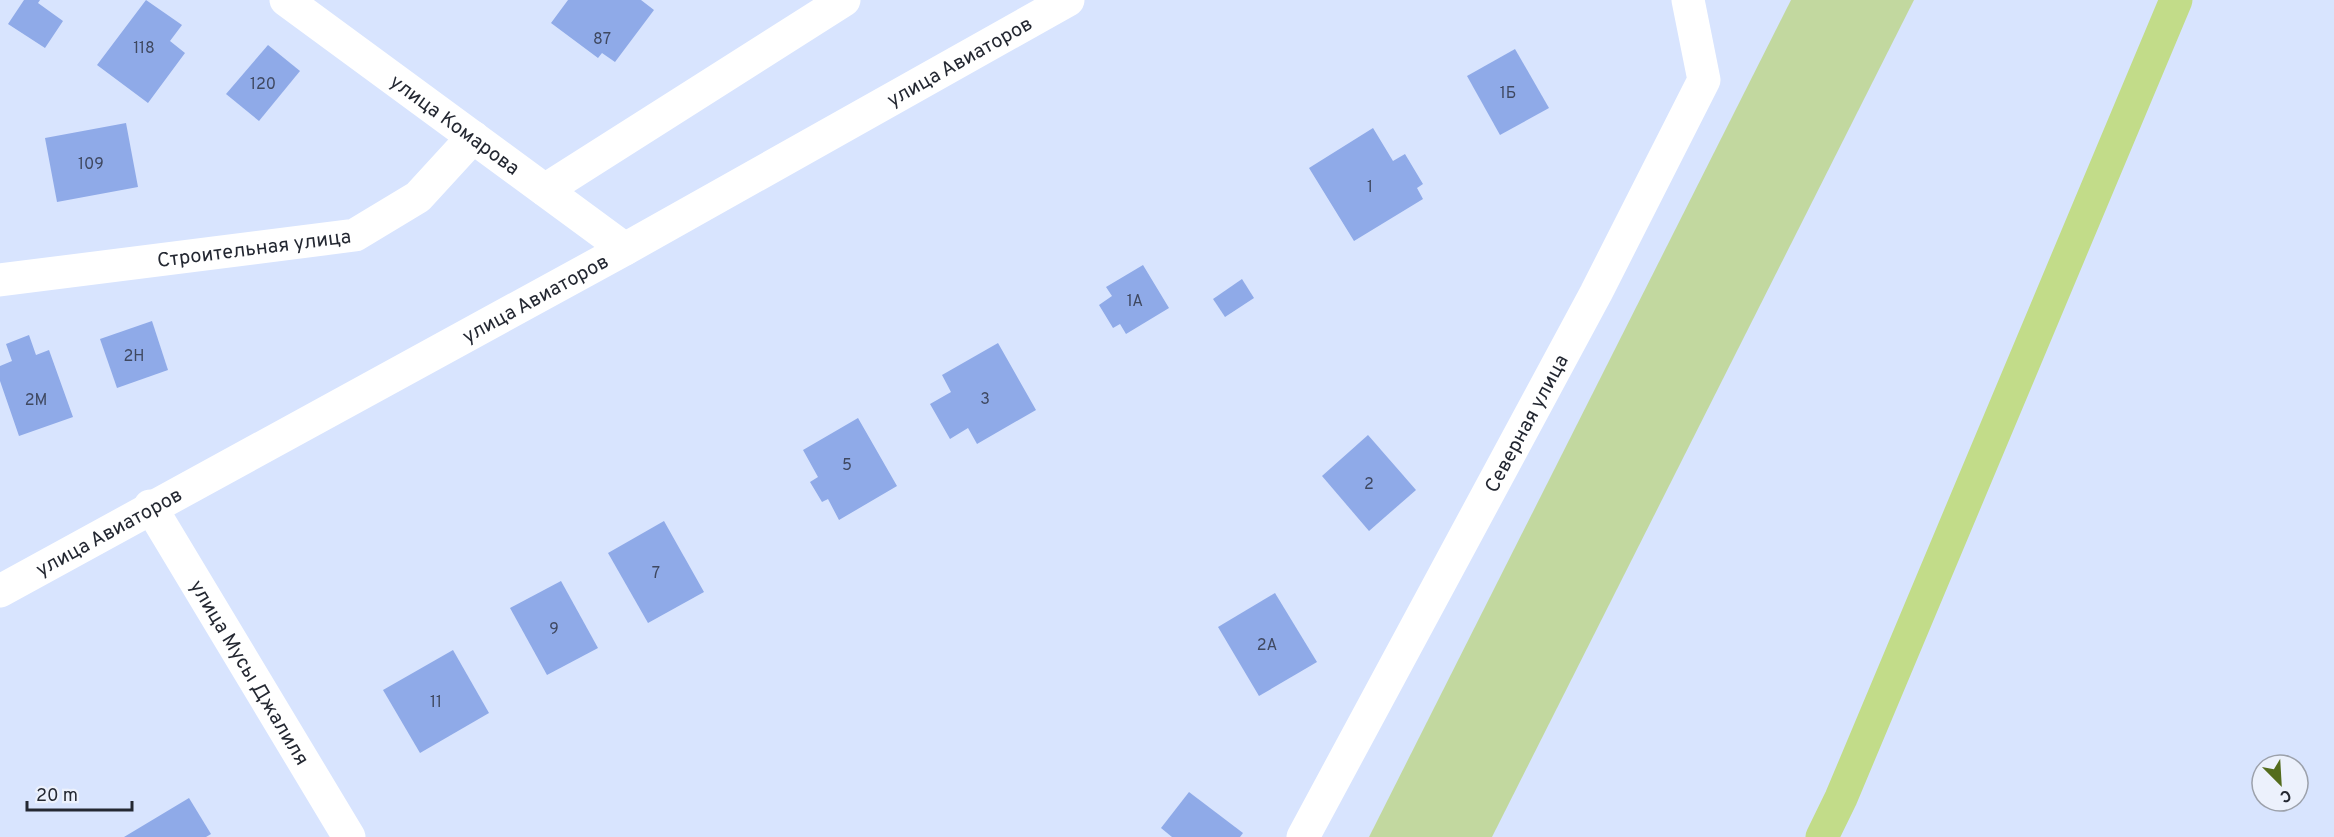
<svg xmlns="http://www.w3.org/2000/svg" width="2334" height="837" viewBox="0 0 2334 837" font-family="Overpass,sans-serif">
<style>
.green{fill:#c2d89f}
.building{fill:#8faae8}
.lines{fill:none;stroke-linecap:round;stroke-linejoin:round}
.minor{stroke:#fff;stroke-width:33}
.major{stroke:#c2dc89;stroke-width:33}
.labels{text-anchor:middle;stroke-width:5;stroke-linejoin:round;paint-order:stroke}
.number-label{font-size:16px;fill:#3f4860}
.street-label{font-size:20px;fill:#242832;stroke:#ecf1fc}
</style>
<rect width="100%" height="100%" fill="#d8e4fe"/>
<polygon class="green" points="1791,0 1914,0 1492,837 1369,837"/>
<g class="building">
<polygon points="24,0 40,0 38,3 63,21 45,48 8,24"/>
<polygon points="146,0 182,25 170,41 185,53 148,103 97,65"/>
<polygon points="568,0 641,0 654,10 615,62 602,53 598,58 551,23"/>
<polygon points="268,45 300,71 259,121 226,94"/>
<polygon points="1515,49 1549,108 1500,135 1467,76"/>
<polygon points="126,123 138,187 57,202 45,138"/>
<polygon points="1373,128 1393,161 1405,154 1423,184 1417,188 1423,199 1354,241 1309,168"/>
<polygon points="1143,265 1169,308 1126,334 1120,324 1113,328 1099,305 1112,296 1106,287"/>
<polygon points="1242,279 1254,298 1225,317 1213,299"/>
<polygon points="152,321 168,370 117,388 100,339"/>
<polygon points="29,335 36,355 49,350 73,417 19,436 0,381 0,366 12,361 6,344"/>
<polygon points="998,343 1036,410 977,444 968,428 950,439 930,404 951,392 942,375"/>
<polygon points="858,418 897,486 839,520 828,499 822,502 810,482 818,477 803,450"/>
<polygon points="1368,435 1416,490 1369,531 1322,476"/>
<polygon points="664,521 704,592 648,623 608,553"/>
<polygon points="561,581 598,648 547,675 510,608"/>
<polygon points="1275,593 1317,662 1259,696 1218,627"/>
<polygon points="453,650 489,713 420,753 383,690"/>
<polygon points="1189,792 1243,833 1240,837 1172,837 1161,828"/>
<polygon points="189,798 211,834 206,837 124,837"/>
</g>
<g class="lines">
<g class="minor">
<path id="s1" d="M 286,0 L 625,249"/>
<polyline points="545,190 844,0"/>
<path id="s2" d="M 0,280 L 355,235 L 418,197 L 473,137"/>
<path id="s3" d="M 150,506 L 349,837"/>
<path id="s4" d="M 0,591 L 625,249 L 1068,0"/>
<path id="s5" d="M 1303,837 L 1596,293 L 1704,80 L 1688,0"/>
</g>
<polyline class="major" points="1822,837 1841,798 2176,0"/>
</g>
<g class="labels">
<g class="number-label">
<text x="602" y="44">87</text>
<text x="144" y="53">118</text>
<text x="263" y="89">120</text>
<text x="1508" y="98">1Б</text>
<text x="91" y="169">109</text>
<text x="1370" y="192">1</text>
<text x="1135" y="306">1А</text>
<text x="134" y="361">2Н</text>
<text x="985" y="404">3</text>
<text x="36" y="405">2М</text>
<text x="847" y="470">5</text>
<text x="1369" y="489">2</text>
<text x="656" y="578">7</text>
<text x="554" y="634">9</text>
<text x="1267" y="650">2А</text>
<text x="436" y="707">11</text>
</g>
<g class="street-label">
<text dy="7" stroke="none"><textPath href="#s4" startOffset="1096">улица Авиаторов</textPath></text>
<text dy="7" stroke="none"><textPath href="#s1" startOffset="210">улица Комарова</textPath></text>
<text dy="7" stroke="none"><textPath href="#s2" startOffset="256">Строительная улица</textPath></text>
<text dy="7" stroke="none"><textPath href="#s4" startOffset="610">улица Авиаторов</textPath></text>
<text dy="7" stroke="none"><textPath href="#s5" startOffset="470">Северная улица</textPath></text>
<text dy="7" stroke="none"><textPath href="#s4" startOffset="124">улица Авиаторов</textPath></text>
<text dy="7" stroke="none"><textPath href="#s3" startOffset="194">улица Мусы Джалиля</textPath></text>
</g>
</g>
<g transform="translate(2280 783) rotate(156)"><circle r="28" fill="#ecf1fc" stroke="#9ca1ab" stroke-width="1.5"/>
<path d="M0-4.5L10 22L0 15L-10 22Z" fill="#546c1d"/>
<text y="-9" font-size="16" font-weight="bold" text-anchor="middle" fill="#242832">С</text>
</g>
<path d="M27 801v9h105v-9" fill="none" stroke="#242832" stroke-width="3"/>
<text x="36" y="801" font-size="18" fill="#242832" stroke="#ecf1fc" stroke-width="4.5" paint-order="stroke">20 m</text>
</svg>
